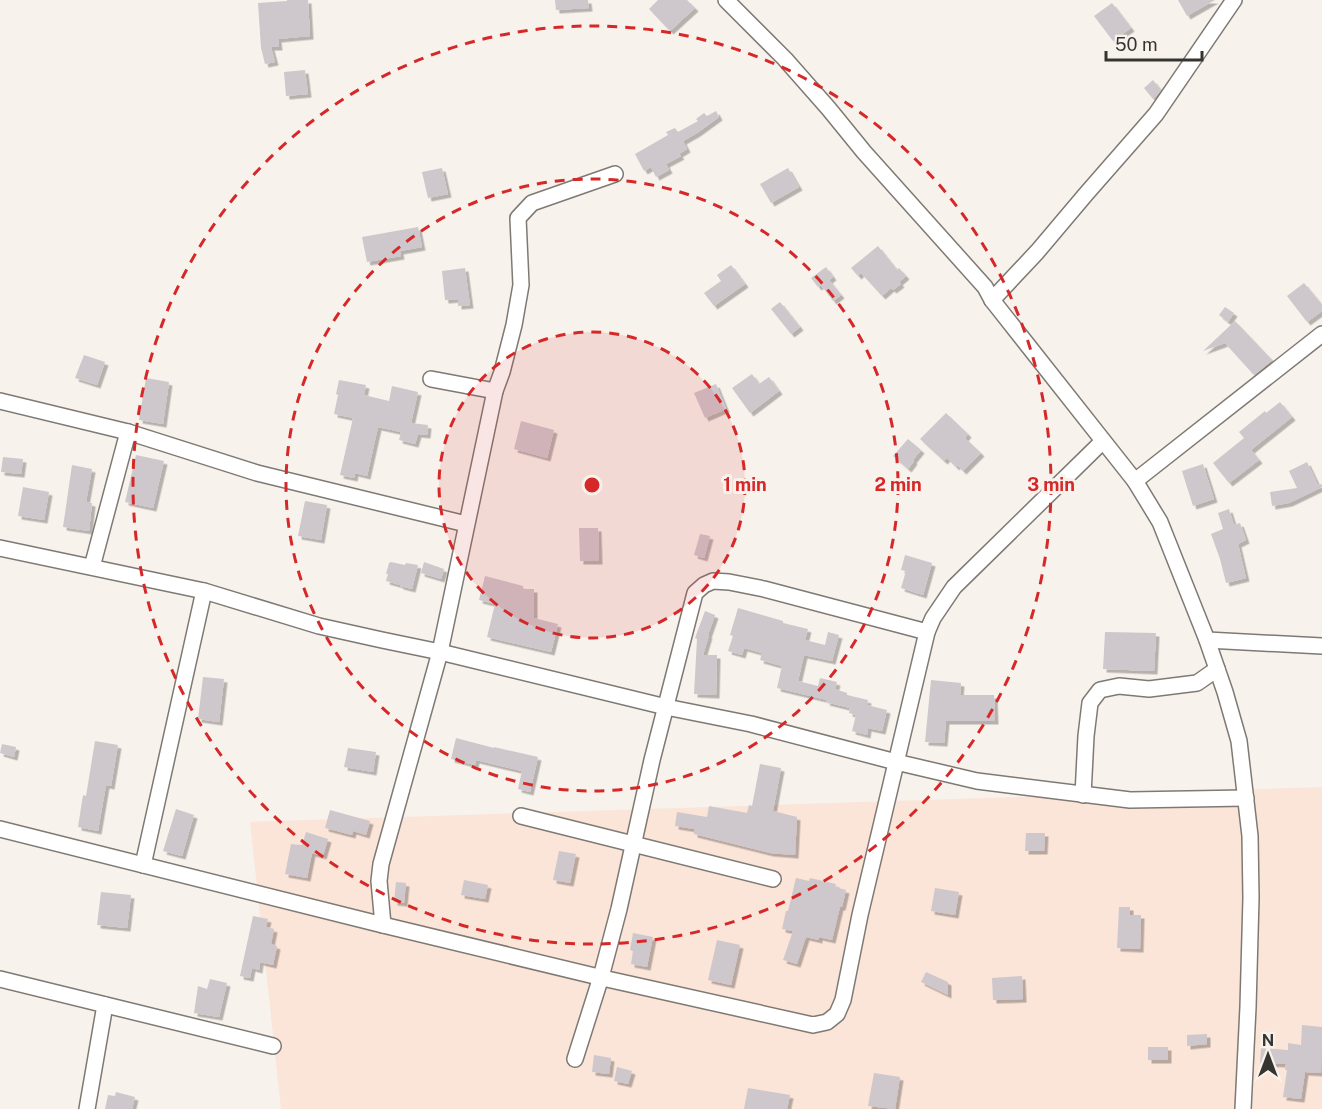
<svg xmlns="http://www.w3.org/2000/svg" width="1322" height="1109" viewBox="0 0 1322 1109" font-family="'Public Sans',sans-serif">
<style>
.industrial{fill:#fbe4d8}
.building{fill:#cec7cc;filter:url(#shadow)}
.lines{fill:none;stroke-linecap:round;stroke-linejoin:round}
.street-casing{stroke:#7e7973;stroke-width:18}
.street{stroke:#fff;stroke-width:15}
.ring{fill:none;stroke:#d62828;stroke-width:3;stroke-dasharray:10 8}
.centre{fill:#d62828;stroke:#f8f2ec;stroke-width:3}
.ring-label{font-size:18px;text-anchor:middle;font-weight:bold;fill:#d62828;stroke:#f8f2ec;stroke-width:6;stroke-linejoin:round;paint-order:stroke}
</style>
<defs>
<filter id="shadow"><feDropShadow dx="3.5" dy="3.5" stdDeviation="0" flood-color="#0004"/></filter>
</defs>
<rect width="100%" height="100%" fill="#f8f2ec"/>
<polygon class="industrial" points="1322,787 1322,1109 281,1109 250,822"/>
<g class="building">
<polygon points="287,0 308,0 310,36 278,39 279,47 271,47 275,62 265,64 261,48 258,3 287,1"/>
<polygon points="555,0 588,0 589,8 556,10"/>
<polygon points="658,0 687,0 695,8 670,31 649,9"/>
<polygon points="1178,0 1215,0 1187,16"/>
<polygon points="1112,3 1131,28 1113,41 1094,16"/>
<polygon points="305,70 308,94 286,96 284,72"/>
<polygon points="1153,80 1161,90 1153,99 1144,88"/>
<polygon points="716,111 719,117 697,133 683,141 687,149 679,154 681,156 666,164 669,170 656,177 651,167 644,171 635,154 668,135 666,132 675,128 678,132 698,121 696,119 704,113 707,116"/>
<polygon points="442,168 448,194 428,198 422,172"/>
<polygon points="788,168 799,187 771,203 760,184"/>
<polygon points="418,227 422,247 400,251 401,256 367,262 362,237"/>
<polygon points="878,246 897,270 899,268 906,276 899,282 901,284 893,290 891,288 882,296 861,273 858,276 851,268"/>
<polygon points="731,265 745,284 714,306 704,293 721,281 717,275"/>
<polygon points="826,267 833,277 829,280 841,295 833,301 821,285 818,287 811,278"/>
<polygon points="465,268 470,305 458,306 458,299 445,300 442,271"/>
<polygon points="1304,283 1322,305 1322,311 1307,322 1287,296"/>
<polygon points="780,302 800,327 791,334 771,309"/>
<polygon points="1225,307 1234,313 1228,322 1219,315"/>
<polygon points="1235,321 1272,360 1254,375 1225,343 1203,351"/>
<polygon points="84,355 105,362 97,385 75,378"/>
<polygon points="752,374 759,384 769,377 779,391 750,413 732,388"/>
<polygon points="146,378 169,382 163,424 139,420"/>
<polygon points="339,380 366,385 364,395 389,401 392,386 418,392 411,423 428,425 427,435 418,434 415,444 399,440 401,432 378,427 367,476 355,473 354,478 340,475 353,418 334,414 338,395 336,394"/>
<polygon points="716,384 726,409 705,418 694,393"/>
<polygon points="1280,402 1292,417 1251,450 1259,460 1229,483 1213,463 1244,438 1239,432 1265,411 1266,413"/>
<polygon points="946,413 968,434 965,438 981,453 963,471 957,465 956,467 947,458 944,461 920,439"/>
<polygon points="521,421 554,430 547,458 514,449"/>
<polygon points="908,439 921,450 913,460 914,461 908,469 893,456"/>
<polygon points="136,455 164,461 153,508 125,502"/>
<polygon points="3,457 23,459 21,474 1,472"/>
<polygon points="1307,462 1318,485 1322,484 1322,487 1289,503 1272,506 1270,492 1297,488 1289,471"/>
<polygon points="1203,464 1214,499 1193,506 1182,471"/>
<polygon points="72,465 92,469 86,502 92,503 89,531 63,527"/>
<polygon points="23,487 49,492 44,520 18,516"/>
<polygon points="305,501 327,505 321,540 298,536"/>
<polygon points="1229,509 1234,525 1240,523 1246,540 1238,544 1246,578 1226,583 1220,559 1211,534 1223,529 1218,513"/>
<polygon points="579,528 598,528 599,561 580,561"/>
<polygon points="700,534 710,536 704,558 694,555"/>
<polygon points="905,555 932,563 923,595 901,588 906,571 901,570"/>
<polygon points="391,562 405,565 406,563 418,565 412,589 400,586 400,585 386,581 388,574 386,574 389,563"/>
<polygon points="424,562 444,569 441,579 421,573"/>
<polygon points="485,576 523,586 523,589 534,589 534,618 558,624 551,652 487,637 495,604 479,600"/>
<polygon points="738,608 783,621 783,623 808,629 805,640 825,645 828,632 839,635 832,661 804,655 798,681 818,686 820,678 837,682 835,689 847,693 847,695 868,700 867,705 887,710 882,731 868,728 867,735 852,731 856,715 849,713 850,708 826,702 827,700 777,688 782,666 760,660 762,653 744,648 742,655 728,651 733,636 730,635"/>
<polygon points="705,611 715,615 708,635 709,635 703,655 717,655 716,695 694,694 697,639 695,638"/>
<polygon points="1105,632 1156,633 1154,671 1103,669"/>
<polygon points="203,677 224,679 219,722 198,719"/>
<polygon points="931,680 961,683 960,695 994,695 995,721 946,721 944,743 925,742"/>
<polygon points="456,738 494,748 494,747 538,757 530,792 518,789 522,771 476,760 475,765 451,759"/>
<polygon points="95,741 118,745 111,786 106,785 98,831 78,827 83,795 86,796"/>
<polygon points="2,744 16,747 14,757 0,753"/>
<polygon points="348,748 376,752 373,772 344,767"/>
<polygon points="760,764 781,768 773,811 797,817 795,855 770,853 694,834 694,829 675,826 677,812 707,817 709,806 747,813 749,805 752,806"/>
<polygon points="176,809 194,815 182,856 163,851"/>
<polygon points="330,810 370,821 366,835 353,831 352,835 325,828"/>
<polygon points="306,832 328,839 323,856 312,853 307,878 285,874 291,844 302,845"/>
<polygon points="1026,833 1045,833 1044,851 1025,851"/>
<polygon points="559,851 576,854 570,883 553,880"/>
<polygon points="796,878 809,881 810,878 819,880 836,884 835,887 846,890 842,907 840,907 832,940 819,937 819,940 806,937 797,964 783,960 793,931 782,929 786,911 788,911"/>
<polygon points="464,880 488,885 485,899 461,895"/>
<polygon points="396,882 406,883 404,903 394,902"/>
<polygon points="935,888 959,892 955,915 931,911"/>
<polygon points="101,892 131,895 127,928 97,925"/>
<polygon points="1119,907 1130,907 1130,915 1141,915 1140,949 1117,948"/>
<polygon points="253,916 268,919 266,927 274,929 271,944 277,946 273,965 260,962 259,970 252,968 250,978 240,976"/>
<polygon points="633,933 653,937 647,967 631,964 633,951 630,950"/>
<polygon points="717,940 740,945 731,985 708,980"/>
<polygon points="926,972 948,982 948,995 921,982"/>
<polygon points="1022,976 1023,999 993,1000 992,978"/>
<polygon points="210,979 227,983 219,1017 194,1013 198,986 207,989"/>
<polygon points="1302,1025 1322,1027 1321,1073 1305,1072 1301,1099 1283,1097 1287,1070 1285,1070 1286,1064 1260,1063 1261,1048 1288,1050 1288,1043 1301,1045"/>
<polygon points="1207,1034 1207,1044 1187,1046 1187,1035"/>
<rect x="1148" y="1047" width="20" height="13"/>
<polygon points="594,1055 611,1058 609,1074 592,1072"/>
<polygon points="617,1067 632,1071 628,1084 614,1081"/>
<polygon points="874,1073 900,1077 895,1109 868,1106"/>
<polygon points="748,1088 790,1095 787,1109 744,1109"/>
<polygon points="116,1092 135,1097 132,1109 105,1109 108,1095 115,1096"/>
</g>
<g class="lines">
<defs>
<g id="street">
<polyline points="726,0 785,59 829,109 864,152 985,287 992,300 1135,481 1160,522 1207,640 1225,692 1239,741 1250,836 1251,898 1248,1007 1243,1109"/>
<polyline points="992,300 1037,252 1086,194 1156,114 1234,0"/>
<polyline points="431,379 495,391"/>
<polyline points="0,401 128,432 257,473 466,524"/>
<polyline points="1135,481 1322,334"/>
<polyline points="0,548 204,591 319,626 382,640 440,652 666,707 751,724 896,762 977,781 1130,800 1246,798"/>
<polyline points="92,567 128,432"/>
<polyline points="1207,640 1322,646"/>
<polyline points="1083,795 1086,736 1090,703 1100,690 1119,686 1149,689 1197,683 1217,669"/>
<polyline points="521,816 773,879"/>
<polyline points="0,829 383,925 607,979 813,1025 827,1022 837,1014 843,1000 860,915 927,632 933,618 954,587 1103,441"/>
<polyline points="143,865 204,591"/>
<polyline points="383,925 379,881 381,864 440,652 495,391 502,372 514,325 521,285 518,218 532,203 615,174"/>
<polyline points="0,979 273,1046"/>
<polyline points="575,1059 601,977 619,909 652,760 695,593 704,585 713,581 729,582 764,589 927,632"/>
<polyline points="87,1109 105,1005"/>
</g>
</defs>
<use href="#street" class="street-casing"/>
<use href="#street" class="street"/>
</g>
<circle cx="592" cy="485" r="153" fill="#d62828" fill-opacity=".12"/>
<g class="ring">
<circle cx="592" cy="485" r="153"/>
<circle cx="592" cy="485" r="306"/>
<circle cx="592" cy="485" r="459"/>
</g>
<circle cx="592" cy="485" r="9" class="centre"/>
<g class="ring-label">
<text x="745" y="491">1 min</text>
<text x="898" y="491">2 min</text>
<text x="1051" y="491">3 min</text>
</g>
<g transform="translate(1268 1055)" stroke="#f8f2ec" stroke-width="4.5" paint-order="stroke">
<path d="M0-4.5L10 22L0 15L-10 22Z" fill="#363431"/>
<text y="-9" font-size="16" font-weight="bold" text-anchor="middle" fill="#363431">N</text>
</g>
<path d="M1106 51v9h96v-9" fill="none" stroke="#363431" stroke-width="3"/>
<text x="1115" y="51" font-size="18" fill="#363431" stroke="#f8f2ec" stroke-width="4.5" paint-order="stroke">50 m</text>
</svg>
